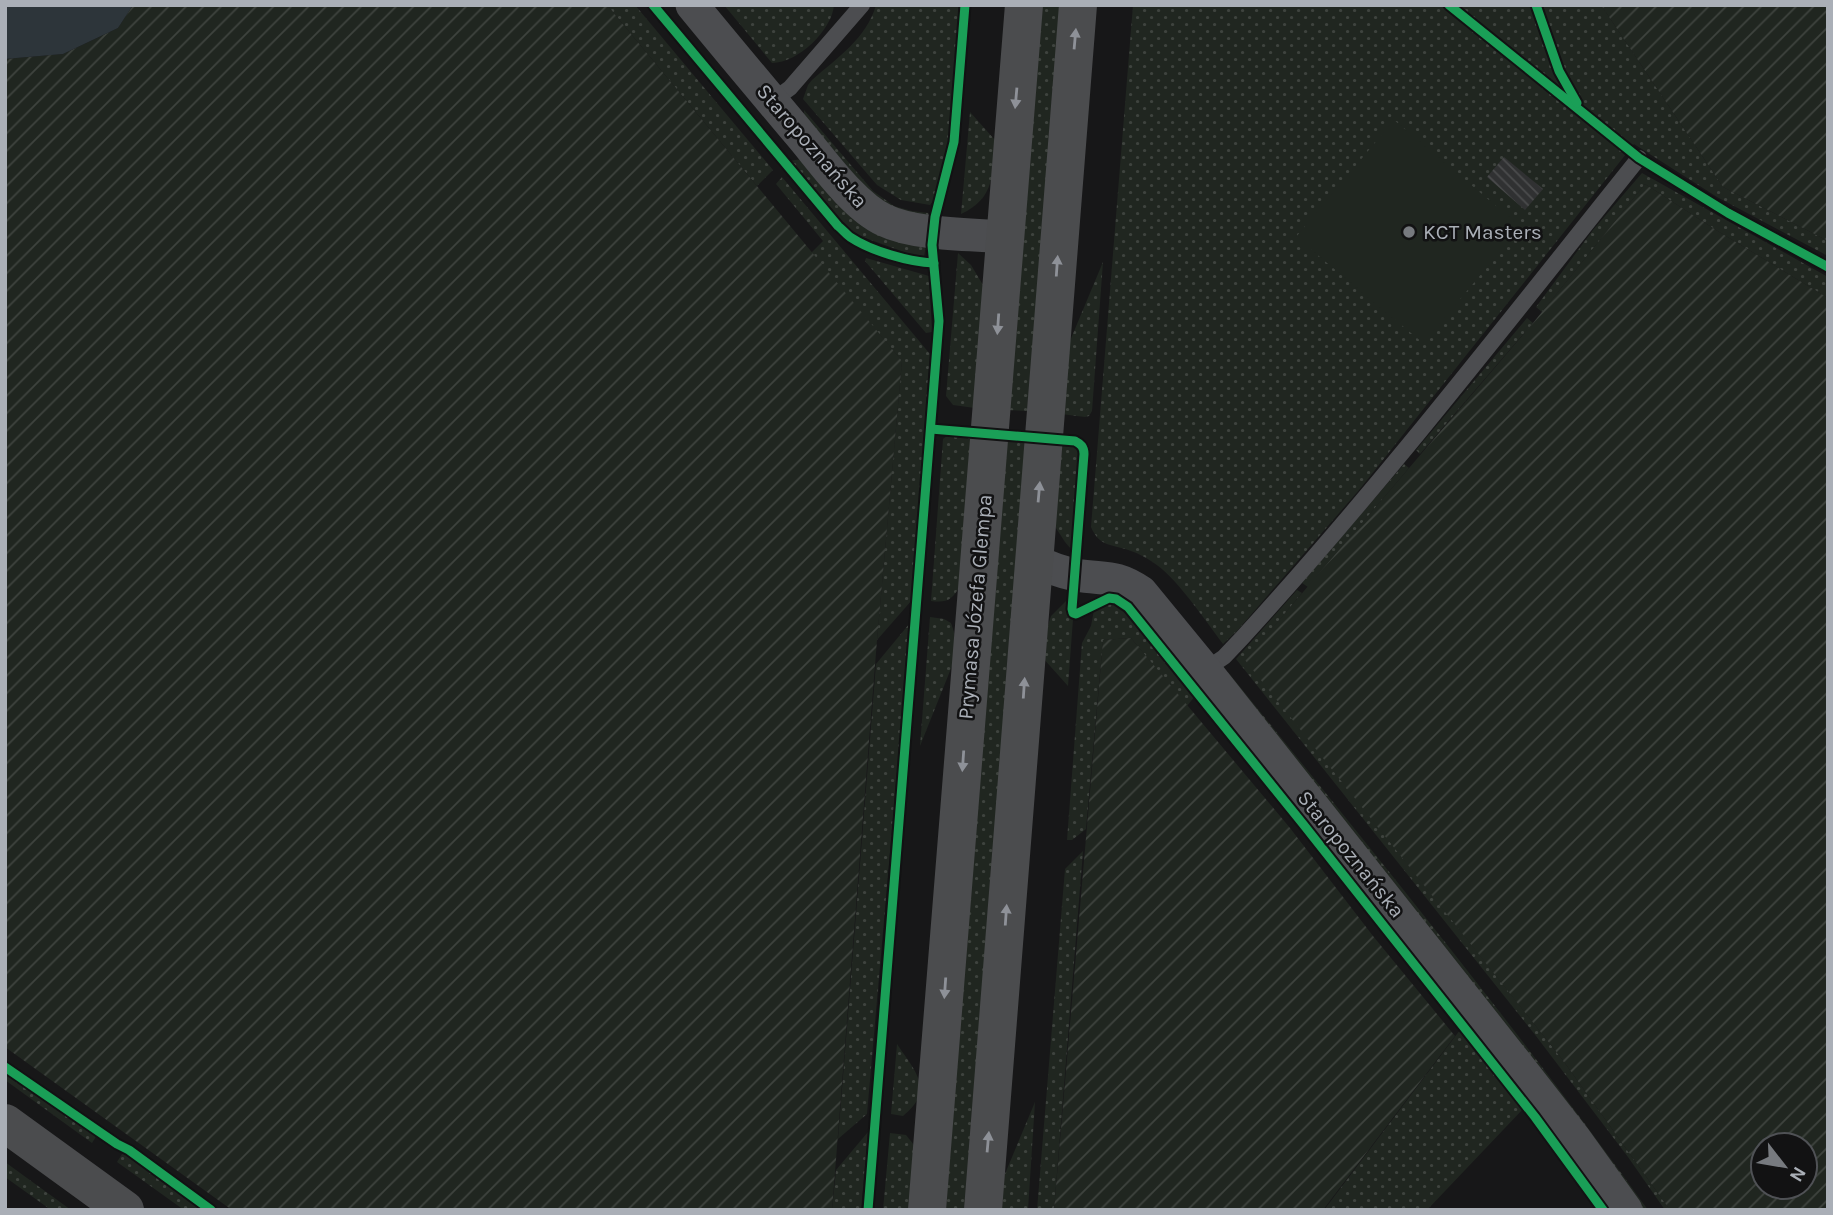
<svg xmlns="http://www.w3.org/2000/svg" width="1833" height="1215" viewBox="0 0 1833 1215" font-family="Karla,sans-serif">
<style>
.grass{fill:url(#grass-dots)}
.garden{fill:url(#garden-furrows);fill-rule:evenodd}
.pitch{fill:#202620}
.water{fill:#2d353a}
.building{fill:url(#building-back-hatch)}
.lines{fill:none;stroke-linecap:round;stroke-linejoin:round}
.lane{stroke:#4c4d50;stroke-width:16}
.street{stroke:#4c4d50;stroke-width:33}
.secondary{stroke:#4b4c4e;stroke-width:38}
.cycleway-casing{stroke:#121213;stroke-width:13}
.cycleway{stroke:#1a9f57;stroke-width:9}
.oneway{fill:#8e9198}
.poi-dot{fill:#777a7f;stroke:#121213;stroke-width:2.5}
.labels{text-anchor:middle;stroke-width:5;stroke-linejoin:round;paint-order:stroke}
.street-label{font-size:21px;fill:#aaafb7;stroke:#121213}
.poi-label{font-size:21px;fill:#aaafb7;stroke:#121213;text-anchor:start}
</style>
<defs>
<pattern id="grass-dots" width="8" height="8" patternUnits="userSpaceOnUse" patternTransform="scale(1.75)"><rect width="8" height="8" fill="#202620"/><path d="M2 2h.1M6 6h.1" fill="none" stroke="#3e433e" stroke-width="1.8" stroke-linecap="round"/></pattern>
<pattern id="garden-furrows" width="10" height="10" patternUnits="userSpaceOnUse" patternTransform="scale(1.75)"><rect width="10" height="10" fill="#202620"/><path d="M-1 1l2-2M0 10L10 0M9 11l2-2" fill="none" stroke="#3e433e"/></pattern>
<pattern id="building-back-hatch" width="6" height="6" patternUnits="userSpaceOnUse" patternTransform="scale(1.75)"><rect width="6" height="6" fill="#303132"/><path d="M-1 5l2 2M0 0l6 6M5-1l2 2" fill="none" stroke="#4b4c4d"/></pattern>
</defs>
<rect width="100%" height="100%" fill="#171718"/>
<g class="grass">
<polygon points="607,5 635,5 773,170 757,186"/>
<path d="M 724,5 L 834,5 C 832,30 798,63 772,63 Z"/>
<path d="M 876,5 L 959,5 L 949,140 L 933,201 L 930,205 L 901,200 L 877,185 L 803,99 L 808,85 L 812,80 C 837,58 867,38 876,5 Z"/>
<polygon points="1040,5 1062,5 1030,411 1007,410"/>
<path d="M 1133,5 L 1601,5 L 1723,187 L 1828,241 L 1828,256 L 1717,197 L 1634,144 L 1359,490 L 1237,631 L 1223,644 C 1204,619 1176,576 1151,561 C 1145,557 1137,553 1131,551 C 1113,544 1100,548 1091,527 Z"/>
<polygon points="804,110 873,191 894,206 912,211 928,213 929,216 904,213 871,195 804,115"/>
<path d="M 970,112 L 995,140 C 992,173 996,198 961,214 Z"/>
<polygon points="802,159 926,245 924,257 907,253 857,235 842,222 789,161"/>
<polygon points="1642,173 1828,277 1828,298 1716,230 1645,184 1542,312 1536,307 1593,230"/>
<polygon points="782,177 930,354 912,600 877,640 902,361 811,253 823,241 776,184"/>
<polygon points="958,253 971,265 983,285 975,408 953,405 946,396"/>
<polygon points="866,258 929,276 932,332 926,333 865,261"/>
<polygon points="1103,262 1092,411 1089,416 1085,417 1061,414 1067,348"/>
<polygon points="1527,318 1533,323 1420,454 1416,450"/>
<path d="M 947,436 L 973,438 L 960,586 C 952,600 947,603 931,601 L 943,439 Z"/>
<polygon points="1006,441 1026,442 966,1210 943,1210"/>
<polygon points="1059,444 1074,445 1079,449 1071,549 1065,542 1054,525"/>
<polygon points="1404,464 1409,468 1308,587 1302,583"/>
<polygon points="1297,590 1302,593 1246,660 1562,1059 1670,1210 1665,1210 1628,1157 1536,1036 1236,659"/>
<polygon points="1066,601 1069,615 1073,619 1068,686 1042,657 1046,631 1051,616"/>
<polygon points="1108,603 1118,605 1130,614 1195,696 1187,706 1131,638 1103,640 1086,829 1072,840 1067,840 1082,643 1091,626 1094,610"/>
<polygon points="930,617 944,619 951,623 954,632 956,656 920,746"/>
<polygon points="910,623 867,1114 838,1139 876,664"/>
<path d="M 1228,672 C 1371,849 1515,1025 1648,1210 L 1642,1210 L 1227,676 Z"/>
<polygon points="1083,851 1054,1210 1037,1210 1065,869"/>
<polygon points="1460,1030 1523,1109 1427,1210 1324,1210"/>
<path d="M 897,1044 C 914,1070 936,1090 903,1116 L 891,1114 Z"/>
<polygon points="5,1068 97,1135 92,1143 5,1080"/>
<polygon points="1035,1102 1028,1210 1000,1210 1002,1181"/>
<polygon points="868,1132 861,1210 832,1210 836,1170"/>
<polygon points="890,1133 906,1135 914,1145 912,1210 883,1210"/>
<polygon points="124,1151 205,1210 184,1210 117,1162"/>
<polygon points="5,1162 71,1210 51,1210 5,1177"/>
</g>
<g class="garden">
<polygon points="133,5 607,5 902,361 877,640 832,1210 232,1210 5,1047 5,59 63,54 118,28"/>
<polygon points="1601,5 1828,5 1828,241 1723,187"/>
<path d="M 1645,184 L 1716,230 L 1828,298 L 1828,1210 L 1670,1210 L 1562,1059 L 1245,660 L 1533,323 ZM 1763,1145 L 1805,1145 L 1805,1187 L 1763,1187 Z"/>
<polygon points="1131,638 1290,828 1373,936 1455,1036 1323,1210 1054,1210 1103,640"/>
</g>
<polygon class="pitch" points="1394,120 1521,227 1423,343 1296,237"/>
<polygon class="water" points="5,5 133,5 118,28 63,54 5,59"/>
<polygon class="building" points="1504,157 1543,189 1525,210 1487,177"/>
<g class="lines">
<g class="lane">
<polyline points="772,101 790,88 862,5"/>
<path d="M 1205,670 L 1224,657 L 1242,638 C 1382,485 1509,320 1639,158"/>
</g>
<g class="street">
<path d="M 692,5 C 728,49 765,93 802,137 C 823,162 854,206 884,220 C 915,235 969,234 1005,237"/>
<path d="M 1034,560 C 1047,567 1061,572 1076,575 C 1105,580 1114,574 1141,592 L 1205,670 L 1526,1076 L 1575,1139 L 1626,1210"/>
</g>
<g class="secondary">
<polyline points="5,1123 125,1210"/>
<polyline points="927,1210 1024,5"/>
<polyline points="983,1210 1078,5"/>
</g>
<defs>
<g id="cycleway">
<path d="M 653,5 L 838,226 C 842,229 846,234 850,237 C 871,251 909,262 934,263"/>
<polyline points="1449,5 1639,158 1728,213 1828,267"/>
<polyline points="1536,5 1559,71 1577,103"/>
<path d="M 931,429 L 1075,441 C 1081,444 1084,447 1084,454 L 1072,609 L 1073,613 L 1076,614 L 1109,598 L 1116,599 L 1128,607 L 1303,824 L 1535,1117 L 1603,1210"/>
<polyline points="5,1067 117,1144 129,1150 211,1210"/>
<polyline points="868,1210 939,321 932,245 935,217 954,142 965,5"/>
</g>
</defs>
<use href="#cycleway" class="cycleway-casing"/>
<use href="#cycleway" class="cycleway"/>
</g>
<defs><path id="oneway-solid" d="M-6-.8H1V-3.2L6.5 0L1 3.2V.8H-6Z" transform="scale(1.75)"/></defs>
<g class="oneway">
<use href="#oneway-solid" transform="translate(1075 39) rotate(-85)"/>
<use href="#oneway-solid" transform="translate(1016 98) rotate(95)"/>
<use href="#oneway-solid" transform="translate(1057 266) rotate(-86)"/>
<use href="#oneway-solid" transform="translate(998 324) rotate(94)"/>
<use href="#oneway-solid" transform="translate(1039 492) rotate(-85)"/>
<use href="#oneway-solid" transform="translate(1024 688) rotate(-86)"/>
<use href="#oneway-solid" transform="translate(963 761) rotate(94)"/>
<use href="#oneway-solid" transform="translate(1006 915) rotate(-86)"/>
<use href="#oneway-solid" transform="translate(945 988) rotate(94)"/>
<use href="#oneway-solid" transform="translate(988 1142) rotate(-85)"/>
</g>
<circle class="poi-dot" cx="1409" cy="232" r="7"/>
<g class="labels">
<g class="street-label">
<text transform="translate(812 146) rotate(49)" y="7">Staropoznańska</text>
<text transform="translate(975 607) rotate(-85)" y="7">Prymasa Józefa Glempa</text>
<text transform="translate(1351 854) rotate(51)" y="7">Staropoznańska</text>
</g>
<g class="poi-label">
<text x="1423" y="239">KCT Masters</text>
</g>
</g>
<rect width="1833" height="1215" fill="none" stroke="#aaafb7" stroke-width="14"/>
<g transform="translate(1784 1166) rotate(121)"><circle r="33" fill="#121213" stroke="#4f5155" stroke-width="2"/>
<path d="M0-5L12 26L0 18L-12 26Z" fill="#777a7f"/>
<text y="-10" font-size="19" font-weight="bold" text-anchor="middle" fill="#aaafb7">N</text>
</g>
</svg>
